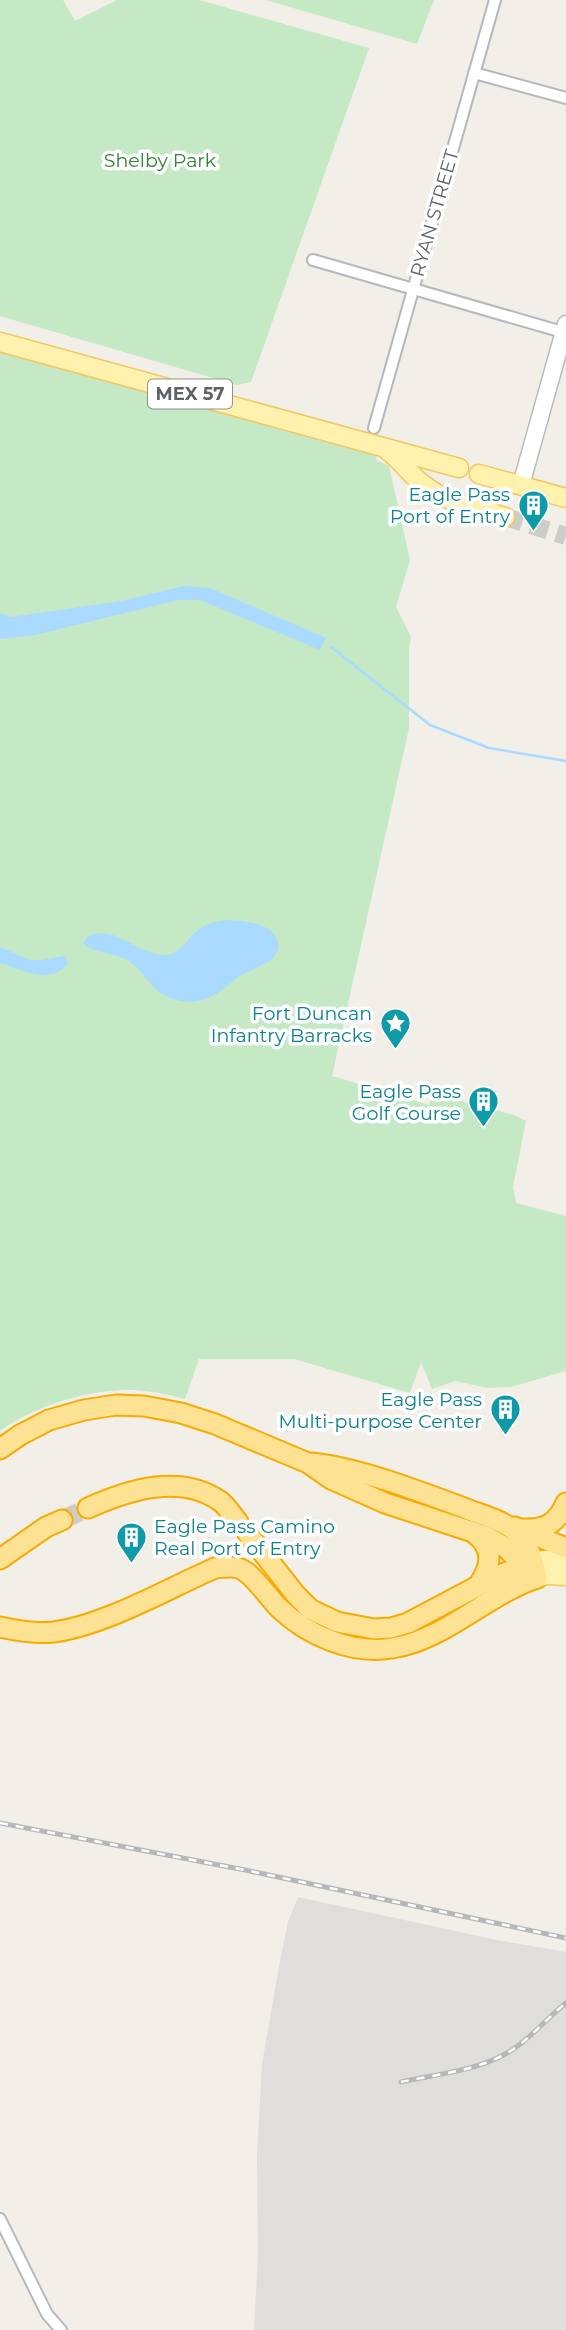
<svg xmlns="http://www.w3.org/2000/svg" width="566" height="2330" viewBox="0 0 566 2330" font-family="Montserrat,sans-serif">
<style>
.industrial{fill:#e0deda}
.green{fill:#c5e8c5}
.water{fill:#aadaff}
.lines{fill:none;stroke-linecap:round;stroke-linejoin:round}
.stream{stroke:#aadaff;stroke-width:2.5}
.primary-tunnel{stroke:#ccccc8;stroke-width:18;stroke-dasharray:18 9;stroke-linecap:butt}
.highway-tunnel{stroke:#ccccc8;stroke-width:19;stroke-dasharray:19 10;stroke-linecap:butt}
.street-casing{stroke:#b5b8bc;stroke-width:14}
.secondary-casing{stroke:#b6babf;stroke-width:19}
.primary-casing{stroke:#f2c960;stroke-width:21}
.highway-casing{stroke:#f9ab00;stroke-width:23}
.street{stroke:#fff;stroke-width:10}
.secondary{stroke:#fff;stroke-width:16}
.primary{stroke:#fff2af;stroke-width:18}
.highway{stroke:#fde293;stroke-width:19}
.rail-casing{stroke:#b6b7b8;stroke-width:5}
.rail{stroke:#fff;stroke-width:2.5;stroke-dasharray:8;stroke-linecap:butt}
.labels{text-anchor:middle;stroke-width:7;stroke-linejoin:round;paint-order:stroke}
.shield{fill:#fff;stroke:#8f9295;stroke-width:2}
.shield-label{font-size:18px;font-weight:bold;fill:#5f6368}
.park-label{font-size:19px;fill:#348238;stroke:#fff}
.street-label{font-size:19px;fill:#5f6368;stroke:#fff}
.culture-label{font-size:19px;fill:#0d838f;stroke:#fff;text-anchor:end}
</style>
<rect width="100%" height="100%" fill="#f1efe8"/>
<polygon class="industrial" points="298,1897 497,1940 566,1952 566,2330 254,2330 258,2254 257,2156 262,2064 281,1955 288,1922"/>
<g class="green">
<polygon points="0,0 63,0 75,21 117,0 199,0 369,48 251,382 237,385 0,316"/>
<polygon points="266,0 434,0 417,44"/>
<path d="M 0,350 L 377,454 L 376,460 L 389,466 L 410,560 L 396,607 L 411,637 L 409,648 L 409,728 L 332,1076 L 429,1105 L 433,1094 L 514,1115 L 526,1121 L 513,1187 L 516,1203 L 566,1216 L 566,1371 L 511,1387 L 487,1388 L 455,1381 L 432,1389 L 421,1362 L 410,1393 L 294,1359 L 199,1359 L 185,1399 C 164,1394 143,1389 121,1390 C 81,1392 33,1407 0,1431 Z"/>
</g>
<g class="water">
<polygon points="184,586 210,588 326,638 320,650 200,600 178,600 35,635 0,639 0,613 11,617 122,601"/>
<path d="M 229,920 C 244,921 276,923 278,944 C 279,949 276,955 273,958 C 264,966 249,970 240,976 C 227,985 214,999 198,1001 C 190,1003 179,1001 171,998 C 151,993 145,970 127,960 C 114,952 94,954 83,943 L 88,936 C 116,924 137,955 165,955 C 181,955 187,938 198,930 C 207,923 217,921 229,920 Z"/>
<path d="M 0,947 L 30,960 L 42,960 L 64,956 L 68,963 C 52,986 21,970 0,963 Z"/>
</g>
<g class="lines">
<polyline class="stream" points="331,647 430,725 489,748 566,761"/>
<polyline class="primary-tunnel" points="505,517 566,536"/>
<polyline class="highway-tunnel" points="62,1520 88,1508"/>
<defs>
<g id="street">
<polyline points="474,73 566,98"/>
<polyline points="313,260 566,333"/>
<polyline points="374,428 495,0"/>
<polyline points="0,2219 47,2314 61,2330"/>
</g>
<polyline id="secondary" points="521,485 566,324"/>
<g id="primary">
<polyline points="0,342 459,468"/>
<path d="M 388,451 C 402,461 410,475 424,485 C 446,503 478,508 505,517"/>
<polyline points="479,474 566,498"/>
<polyline points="533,1561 566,1558"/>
<polyline points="537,1578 547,1575 566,1576"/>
</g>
<g id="highway">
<polyline points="0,1449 20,1435 49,1420 84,1410 116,1405 144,1406 181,1413 215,1424 308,1463 331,1479 385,1503 488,1537 506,1548 537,1578"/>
<path d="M 312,1463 C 360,1468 421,1492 467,1509 C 481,1515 499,1519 511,1528 C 527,1540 532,1555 536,1574"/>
<path d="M 88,1508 C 128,1490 180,1473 220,1501 C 227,1506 232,1515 238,1522"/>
<polyline points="515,1527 566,1548"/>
<path d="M 523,1529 C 546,1530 557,1523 566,1503"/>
<polyline points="248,1534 296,1595 310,1609 337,1622 374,1629 391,1628 408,1623 495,1577 532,1562"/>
<path d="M 475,1534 C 495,1549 491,1567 478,1586"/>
<polyline points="0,1559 46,1527 62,1520"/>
<path d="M 0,1627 C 18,1631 36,1634 54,1632 C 105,1625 167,1589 215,1568 C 226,1567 237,1565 246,1572 C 258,1581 268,1597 279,1608 C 307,1635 352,1655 392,1648 C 445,1640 486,1595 537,1578"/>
</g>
</defs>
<use href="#street" class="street-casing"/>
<use href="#secondary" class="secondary-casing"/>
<use href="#primary" class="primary-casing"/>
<use href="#highway" class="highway-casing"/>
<use href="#street" class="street"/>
<use href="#secondary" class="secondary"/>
<use href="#primary" class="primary"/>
<use href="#highway" class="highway"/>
<defs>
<g id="rail">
<polyline points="0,1823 245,1870 566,1938"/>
<path d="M 401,2082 C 437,2074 480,2071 512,2050 C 532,2037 547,2018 566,2003"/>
</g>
</defs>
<use href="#rail" class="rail-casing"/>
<use href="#rail" class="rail"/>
</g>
<defs>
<symbol id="building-pin" viewBox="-11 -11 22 30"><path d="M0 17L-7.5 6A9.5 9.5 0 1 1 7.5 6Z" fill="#0f9aa8" stroke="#fff"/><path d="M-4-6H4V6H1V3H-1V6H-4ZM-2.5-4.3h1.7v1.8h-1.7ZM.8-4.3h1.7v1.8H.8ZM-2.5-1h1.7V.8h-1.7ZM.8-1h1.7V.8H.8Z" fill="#fff"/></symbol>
<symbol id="sight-pin" viewBox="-11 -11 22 30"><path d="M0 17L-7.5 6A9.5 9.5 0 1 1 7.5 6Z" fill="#0f9aa8" stroke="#fff"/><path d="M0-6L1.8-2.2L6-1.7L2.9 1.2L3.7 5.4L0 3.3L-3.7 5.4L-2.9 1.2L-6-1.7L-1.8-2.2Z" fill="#fff"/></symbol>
</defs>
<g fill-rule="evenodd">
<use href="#building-pin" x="516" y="488" width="35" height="47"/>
<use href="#sight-pin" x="378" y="1006" width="35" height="47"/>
<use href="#building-pin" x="466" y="1084" width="35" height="47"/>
<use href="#building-pin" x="488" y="1392" width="35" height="47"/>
<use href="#building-pin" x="114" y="1520" width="35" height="47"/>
</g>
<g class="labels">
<rect class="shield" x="148" y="379.5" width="84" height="29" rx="5"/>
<g class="shield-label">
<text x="190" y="400">MEX 57</text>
</g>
<g class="park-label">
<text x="160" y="167">Shelby Park</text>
</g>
<g class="street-label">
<text transform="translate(434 213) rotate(-74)" y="7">RYAN STREET</text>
</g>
<g class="culture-label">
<text x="510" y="501">Eagle Pass<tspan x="510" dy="22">Port of Entry</tspan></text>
<text x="372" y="1020">Fort Duncan<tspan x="372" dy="22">Infantry Barracks</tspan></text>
<text x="461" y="1098">Eagle Pass<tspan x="461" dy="22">Golf Course</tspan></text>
<text x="482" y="1406">Eagle Pass<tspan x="482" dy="22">Multi-purpose Center</tspan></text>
<text x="154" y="1533" text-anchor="start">Eagle Pass Camino<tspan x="154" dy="22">Real Port of Entry</tspan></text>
</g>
</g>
</svg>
